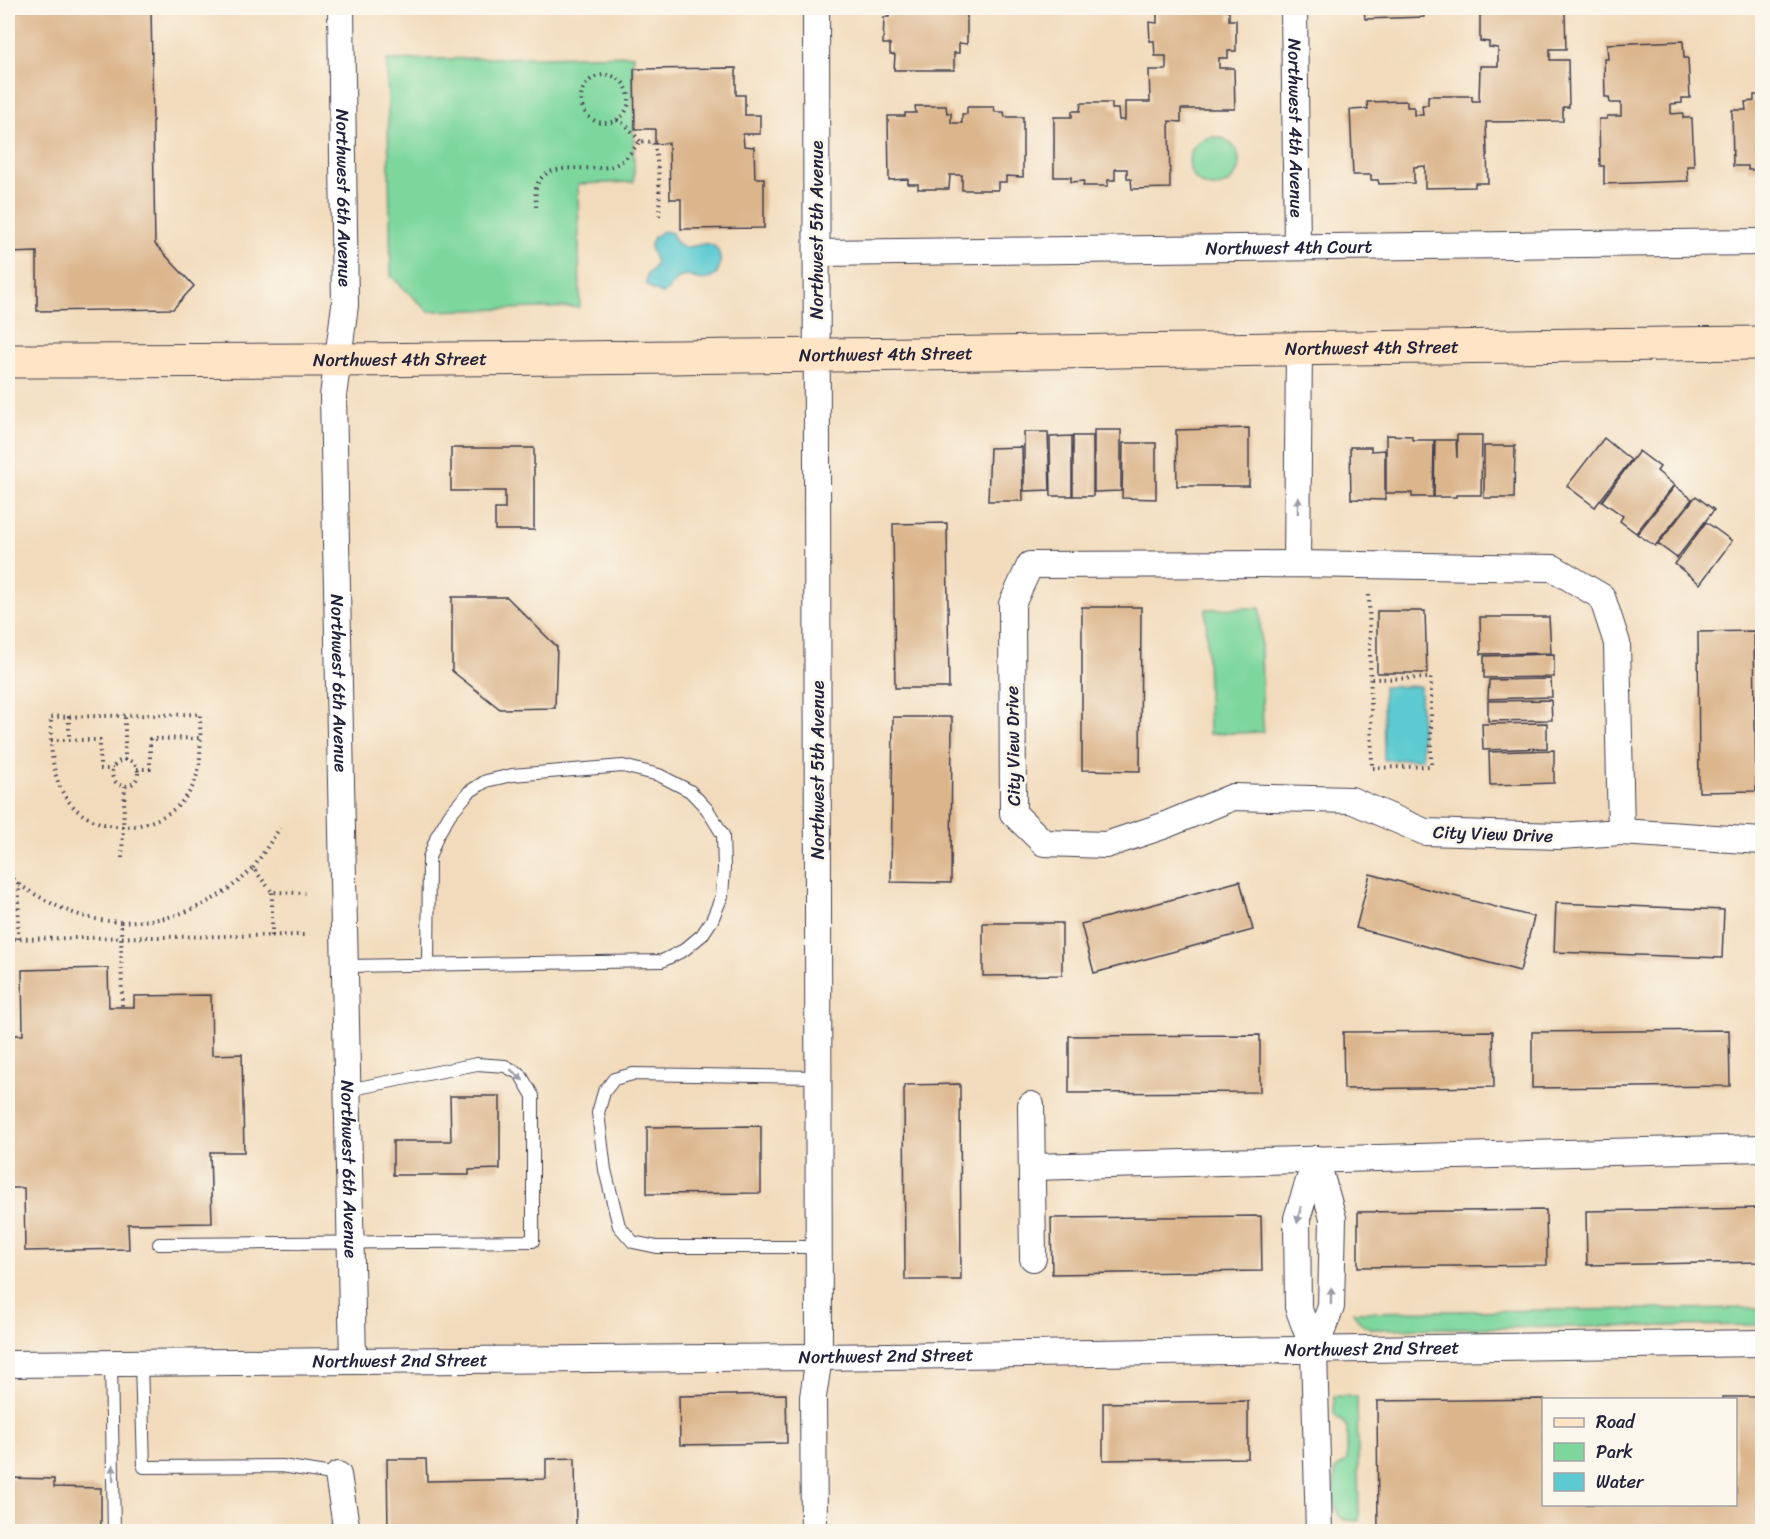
<svg xmlns="http://www.w3.org/2000/svg" width="1770" height="1539" viewBox="0 0 1770 1539" font-family="Sriracha,sans-serif">
<style>
.green{fill:#7dd79d;stroke:#507c6c;stroke-width:1.5}
.water{fill:#5ccad0;stroke:#3f7686;stroke-width:1.5}
.building{fill:#dbb58c}
.lines{fill:none;stroke-linecap:round;stroke-linejoin:round}
.lane-casing{stroke:#413e4e;stroke-width:14}
.street-casing{stroke:#413e4e;stroke-width:28}
.secondary-casing{stroke:#413e4e;stroke-width:35}
.path{stroke:#413e4e;stroke-width:4;stroke-dasharray:1.5 4.5;stroke-linecap:butt}
.lane{stroke:#fff;stroke-width:12}
.street{stroke:#fff;stroke-width:26}
.secondary{stroke:#ffe4c6;stroke-width:33}
.oneway{fill:#9c9ca7}
.labels{text-anchor:middle;stroke-width:6;stroke-linejoin:round;paint-order:stroke}
.street-label{font-size:18px;fill:#22223b;stroke:#fbf7ec}
</style>
<rect width="100%" height="100%" fill="#fbf7ec"/>
<filter id="ink" filterUnits="userSpaceOnUse"><feTurbulence type="fractalNoise" baseFrequency=".0167" numOctaves="2"/><feDisplacementMap in="SourceGraphic" scale="12" xChannelSelector="R" yChannelSelector="G"/><feConvolveMatrix kernelMatrix="1 2 1 2 8 2 1 2 1" color-interpolation-filters="sRGB"/></filter>
<filter id="wash" filterUnits="userSpaceOnUse"><feTurbulence type="fractalNoise" baseFrequency=".008" numOctaves="4" result="noise"/><feDisplacementMap in="SourceGraphic" scale="24" xChannelSelector="R" yChannelSelector="G"/><feGaussianBlur stdDeviation="1.35" result="paint"/><feColorMatrix in="noise" values="0 0 0 0 0 0 0 0 0 0 0 0 0 0 0 0 0 1.4 0 .05"/><feComposite in="paint" operator="in"/></filter>
<g filter="url(#wash)">
<rect width="100%" height="100%" fill="#f2dbbc"/>
<g class="green">
<polygon points="633,55 634,182 578,184 580,307 428,311 391,276 387,60"/>
<circle cx="1214" cy="162" r="25"/>
<polygon points="1260,608 1263,732 1209,734 1206,609"/>
<polygon points="1762,1308 1762,1325 1371,1329 1359,1321 1353,1312"/>
<path d="M 1334,1396 L 1357,1396 L 1359,1521 C 1355,1521 1347,1521 1343,1519 C 1331,1513 1335,1483 1335,1470 L 1347,1460 L 1347,1426 L 1334,1415 Z"/>
</g>
<g class="water">
<path d="M 663,231 L 672,233 L 676,243 C 679,244 681,247 684,247 C 694,249 706,238 716,248 C 719,251 720,257 720,261 C 719,283 702,282 686,275 L 679,278 L 663,294 L 653,290 L 646,284 L 647,275 L 653,269 L 656,262 L 650,247 L 654,237 Z"/>
<polygon points="1420,686 1422,759 1384,760 1383,687"/>
</g>
<g id="blocks">
<g class="building">
<polygon points="8,8 151,8 155,244 194,286 173,309 37,311 37,252 8,253"/>
<polygon points="897,8 950,8 950,9 960,8 960,13 967,13 967,44 959,43 959,53 954,53 954,70 894,70 895,55 890,54 890,44 883,44 884,17 889,17 889,9"/>
<polygon points="1161,8 1224,8 1224,10 1229,11 1229,20 1236,20 1236,51 1228,51 1228,58 1219,58 1219,68 1234,68 1235,109 1181,109 1181,122 1169,121 1170,188 1132,189 1131,179 1127,178 1127,169 1115,169 1115,180 1108,180 1108,186 1083,186 1084,181 1071,182 1071,177 1054,177 1054,117 1072,117 1072,111 1080,111 1081,103 1112,103 1112,109 1118,109 1119,120 1125,120 1125,102 1150,102 1149,70 1166,70 1166,56 1155,56 1154,41 1150,41 1149,22 1157,23 1157,12 1162,12"/>
<polygon points="1364,8 1424,8 1424,17 1365,19"/>
<polygon points="1486,8 1557,8 1557,11 1565,12 1566,49 1550,49 1550,60 1568,60 1569,107 1563,107 1563,121 1486,122 1488,183 1475,183 1475,187 1425,188 1425,166 1414,167 1414,183 1379,184 1378,180 1371,180 1371,175 1353,175 1350,110 1368,109 1367,102 1407,101 1407,107 1414,107 1414,115 1423,115 1422,105 1428,105 1428,96 1472,96 1472,101 1479,101 1480,66 1498,66 1498,48 1489,47 1489,42 1480,41 1480,15 1486,14"/>
<polygon points="1683,41 1684,58 1688,58 1690,98 1682,98 1682,103 1671,104 1671,114 1683,113 1683,118 1692,118 1694,166 1687,166 1688,181 1604,184 1604,166 1600,166 1599,119 1607,119 1607,116 1621,116 1621,103 1610,103 1609,97 1605,97 1604,59 1608,59 1607,44"/>
<polygon points="736,68 736,95 745,95 745,115 760,115 760,134 743,134 744,146 754,147 755,178 764,178 764,228 681,229 681,199 670,199 669,143 655,144 655,129 635,129 634,69"/>
<polygon points="1754,95 1762,95 1762,178 1759,178 1759,170 1748,170 1748,166 1733,166 1732,110 1746,110 1745,102 1754,101"/>
<polygon points="915,106 946,106 947,113 951,113 951,123 962,123 962,114 967,114 967,107 994,107 995,112 1004,112 1005,117 1023,117 1023,177 1006,176 1006,182 998,182 998,190 962,190 962,175 950,175 949,189 918,189 918,184 908,184 908,179 889,180 888,116 905,116 905,113 916,113"/>
<polygon points="1249,428 1249,486 1177,486 1176,430"/>
<polygon points="1094,430 1121,430 1121,491 1094,492"/>
<polygon points="1024,432 1048,432 1050,490 1024,491"/>
<polygon points="1386,435 1412,436 1412,440 1434,440 1433,497 1412,497 1412,493 1386,493"/>
<polygon points="1457,435 1482,435 1481,495 1456,495 1456,497 1434,497 1435,440 1456,440 1457,458"/>
<polygon points="1072,436 1072,496 1051,496 1050,437"/>
<rect x="1073" y="436" width="20" height="60"/>
<polygon points="1604,438 1631,460 1595,507 1567,486"/>
<polygon points="1123,443 1156,443 1156,499 1122,498"/>
<polygon points="1484,446 1515,446 1514,498 1484,498"/>
<polygon points="1022,447 1023,501 988,501 990,448"/>
<polygon points="1350,447 1371,447 1371,451 1385,450 1385,500 1351,499"/>
<polygon points="451,448 534,448 534,530 495,530 495,509 505,509 505,491 451,491"/>
<polygon points="1639,451 1660,467 1657,471 1674,485 1636,533 1620,521 1623,516 1602,501"/>
<polygon points="1675,486 1692,499 1655,546 1637,534"/>
<polygon points="1696,496 1714,510 1677,558 1658,544"/>
<polygon points="1706,522 1732,541 1700,584 1675,564"/>
<polygon points="947,523 949,688 895,688 893,524"/>
<polygon points="452,597 507,597 557,647 555,708 500,709 452,671"/>
<polygon points="1082,607 1141,607 1140,771 1082,770"/>
<polygon points="1377,611 1425,611 1427,673 1377,673"/>
<polygon points="1480,617 1549,617 1551,653 1481,654"/>
<polygon points="1754,631 1756,791 1699,792 1698,632"/>
<polygon points="1554,654 1554,677 1484,678 1484,656"/>
<polygon points="1551,679 1552,697 1488,699 1489,680"/>
<polygon points="1551,700 1552,720 1488,721 1488,701"/>
<polygon points="893,717 952,717 951,883 891,882"/>
<polygon points="1547,723 1547,748 1483,750 1482,724"/>
<polygon points="1554,750 1554,783 1490,785 1489,752"/>
<polygon points="1370,874 1534,917 1520,971 1356,928"/>
<polygon points="1240,881 1253,930 1094,973 1081,924"/>
<polygon points="1556,903 1724,910 1722,958 1554,952"/>
<polygon points="983,923 1062,923 1062,975 983,976"/>
<polygon points="108,968 109,1007 134,1007 134,996 211,995 212,1055 242,1054 244,1152 210,1152 212,1223 128,1224 129,1249 25,1251 24,1188 8,1188 8,1035 23,1035 22,970"/>
<polygon points="1729,1030 1730,1086 1532,1088 1532,1032"/>
<polygon points="1493,1031 1494,1087 1344,1089 1343,1032"/>
<polygon points="1260,1035 1260,1092 1069,1093 1069,1036"/>
<polygon points="960,1084 961,1280 905,1280 904,1085"/>
<polygon points="450,1096 500,1096 500,1169 469,1170 469,1175 393,1175 393,1141 451,1141"/>
<polygon points="761,1126 761,1193 647,1194 647,1127"/>
<polygon points="1762,1208 1762,1262 1587,1265 1586,1211"/>
<polygon points="1546,1210 1547,1265 1358,1267 1358,1212"/>
<polygon points="1261,1216 1262,1271 1052,1274 1051,1218"/>
<polygon points="786,1394 787,1443 680,1445 679,1396"/>
<polygon points="1723,1397 1762,1397 1762,1532 1378,1532 1377,1401 1544,1399 1544,1504 1736,1504 1736,1400 1723,1400"/>
<polygon points="1248,1401 1248,1458 1103,1460 1103,1403"/>
<polygon points="575,1458 576,1532 388,1532 387,1459 426,1459 427,1481 546,1479 546,1459"/>
<polygon points="8,1478 54,1479 54,1487 101,1488 101,1532 8,1532"/>
</g>
</g>
</g>
<g filter="url(#ink)">
<use href="#blocks" fill-opacity="0" stroke="#413e4e" stroke-width="1.5"/>
<g class="lines">
<defs>
<g id="lane">
<polyline points="345,966 662,961 684,950 702,935 712,920 722,896 724,868 723,835 707,809 690,791 659,775 623,766 512,775 486,781 469,792 450,814 437,836 429,858 428,965"/>
<polyline points="819,1077 633,1074 614,1079 604,1092 598,1113 605,1170 619,1226 633,1242 657,1247 819,1247"/>
<polyline points="159,1244 533,1241 533,1096 520,1074 505,1066 477,1064 348,1090"/>
<polyline points="111,1363 114,1532"/>
<polyline points="141,1363 144,1467 282,1466 338,1475"/>
</g>
<g id="street">
<path id="s1" d="M 341,8 L 345,305 L 333,396 L 353,1361"/>
<path id="s2" d="M 1294,8 L 1297,247"/>
<path id="s3" d="M 817,253 L 1762,242"/>
<polygon points="1297,564 1553,568 1602,597 1617,643 1621,832 1560,836 1425,832 1351,800 1233,797 1163,826 1106,845 1044,843 1013,813 1012,604 1030,565"/>
<polyline points="1297,564 1299,348"/>
<polyline points="1621,832 1762,841"/>
<polyline points="1031,1105 1033,1258"/>
<polyline points="1316,1159 1297,1218 1298,1307 1314,1351 1319,1532"/>
<polyline points="1032,1167 1762,1148"/>
<polyline points="1314,1351 1331,1307 1333,1218 1316,1159"/>
<path id="s4" d="M 8,1364 L 819,1357 L 1762,1343"/>
<polyline points="338,1475 347,1532"/>
<polyline points="814,1532 813,1397 819,1357 816,8"/>
</g>
<g id="secondary">
<path id="s5" d="M 8,361 C 593,361 1177,349 1762,343"/>
</g>
</defs>
<use href="#lane" class="lane-casing"/>
<use href="#street" class="street-casing"/>
<use href="#secondary" class="secondary-casing"/>
<g class="path">
<circle cx="605" cy="99" r="24"/>
<polyline points="617,120 627,126 640,141"/>
<path d="M 536,207 C 536,201 535,193 536,188 C 544,158 590,173 612,166 C 625,162 632,151 640,141 L 653,142 C 660,167 660,193 659,219"/>
<polyline points="1369,595 1372,768 1431,766 1431,678 1371,679"/>
<polyline points="69,716 69,740"/>
<polyline points="51,740 100,740 100,769 113,769"/>
<circle cx="125" cy="773" r="13"/>
<polyline points="125,761 125,715"/>
<polyline points="137,769 150,769 150,739 200,738"/>
<path d="M 122,858 L 123,827 C 157,826 191,806 198,770 C 202,752 200,733 200,714 L 51,717 C 50,759 52,806 100,823 C 107,825 115,826 123,827 L 125,786"/>
<polyline points="253,868 280,828"/>
<polyline points="8,875 19,885"/>
<path d="M 121,922 C 135,921 150,921 164,918 C 197,911 230,892 253,868 L 272,892 L 305,893"/>
<polyline points="272,936 272,892"/>
<polyline points="8,939 305,935"/>
<path d="M 18,939 L 19,885 C 55,906 78,920 121,922 L 122,1007"/>
</g>
<use href="#lane" class="lane"/>
<use href="#street" class="street"/>
<use href="#secondary" class="secondary"/>
</g>
<defs><path id="oneway-solid" d="M-6-.8H1V-3.2L6.5 0L1 3.2V.8H-6Z" transform="scale(1.5)"/></defs>
<g class="oneway">
<use href="#oneway-solid" transform="translate(1298 505) rotate(-89)"/>
<use href="#oneway-solid" transform="translate(517 1075) rotate(41)"/>
<use href="#oneway-solid" transform="translate(1299 1215) rotate(102)"/>
<use href="#oneway-solid" transform="translate(1331 1296) rotate(-89)"/>
<use href="#oneway-solid" transform="translate(113 1473) rotate(-91)"/>
</g>
</g>
<g class="labels">
<g class="street-label">
<text dy="6" stroke="none"><textPath href="#s2" startOffset="120">Northwest 4th Avenue</textPath></text>
<text dy="6" stroke="none"><textPath href="#s1" startOffset="190">Northwest 6th Avenue</textPath></text>
<text transform="translate(817 230) rotate(-90)" y="6">Northwest 5th Avenue</text>
<text dy="6" stroke="none"><textPath href="#s3" startOffset="472">Northwest 4th Court</textPath></text>
<text dy="6" stroke="none"><textPath href="#s5" startOffset="1364">Northwest 4th Street</textPath></text>
<text dy="6" stroke="none"><textPath href="#s5" startOffset="878">Northwest 4th Street</textPath></text>
<text dy="6" stroke="none"><textPath href="#s5" startOffset="392">Northwest 4th Street</textPath></text>
<text dy="6" stroke="none"><textPath href="#s1" startOffset="676">Northwest 6th Avenue</textPath></text>
<text transform="translate(1013 746) rotate(-91)" y="6">City View Drive</text>
<text transform="translate(818 770) rotate(-90)" y="6">Northwest 5th Avenue</text>
<text transform="translate(1493 834) rotate(2)" y="6">City View Drive</text>
<text dy="6" stroke="none"><textPath href="#s1" startOffset="1162">Northwest 6th Avenue</textPath></text>
<text dy="6" stroke="none"><textPath href="#s4" startOffset="1364">Northwest 2nd Street</textPath></text>
<text dy="6" stroke="none"><textPath href="#s4" startOffset="878">Northwest 2nd Street</textPath></text>
<text dy="6" stroke="none"><textPath href="#s4" startOffset="392">Northwest 2nd Street</textPath></text>
</g>
</g>
<rect width="1770" height="1539" fill="none" stroke="#fbf7ec" stroke-width="30"/>
<rect x="1542" y="1398" width="195" height="108" fill="#fbf7ec" stroke="#a4a2a5" stroke-width="1.5"/>
<rect x="1554" y="1418" width="30" height="9" fill="#ffe4c6" stroke="#a4a2a5" stroke-width="1.5"/>
<text x="1596" y="1428" font-size="18" fill="#22223b">Road</text>
<rect x="1554" y="1443" width="30" height="18" fill="#7dd79d" stroke="#a4a2a5" stroke-width="1.5"/>
<text x="1596" y="1458" font-size="18" fill="#22223b">Park</text>
<rect x="1554" y="1473" width="30" height="18" fill="#5ccad0" stroke="#a4a2a5" stroke-width="1.5"/>
<text x="1596" y="1488" font-size="18" fill="#22223b">Water</text>
</svg>
